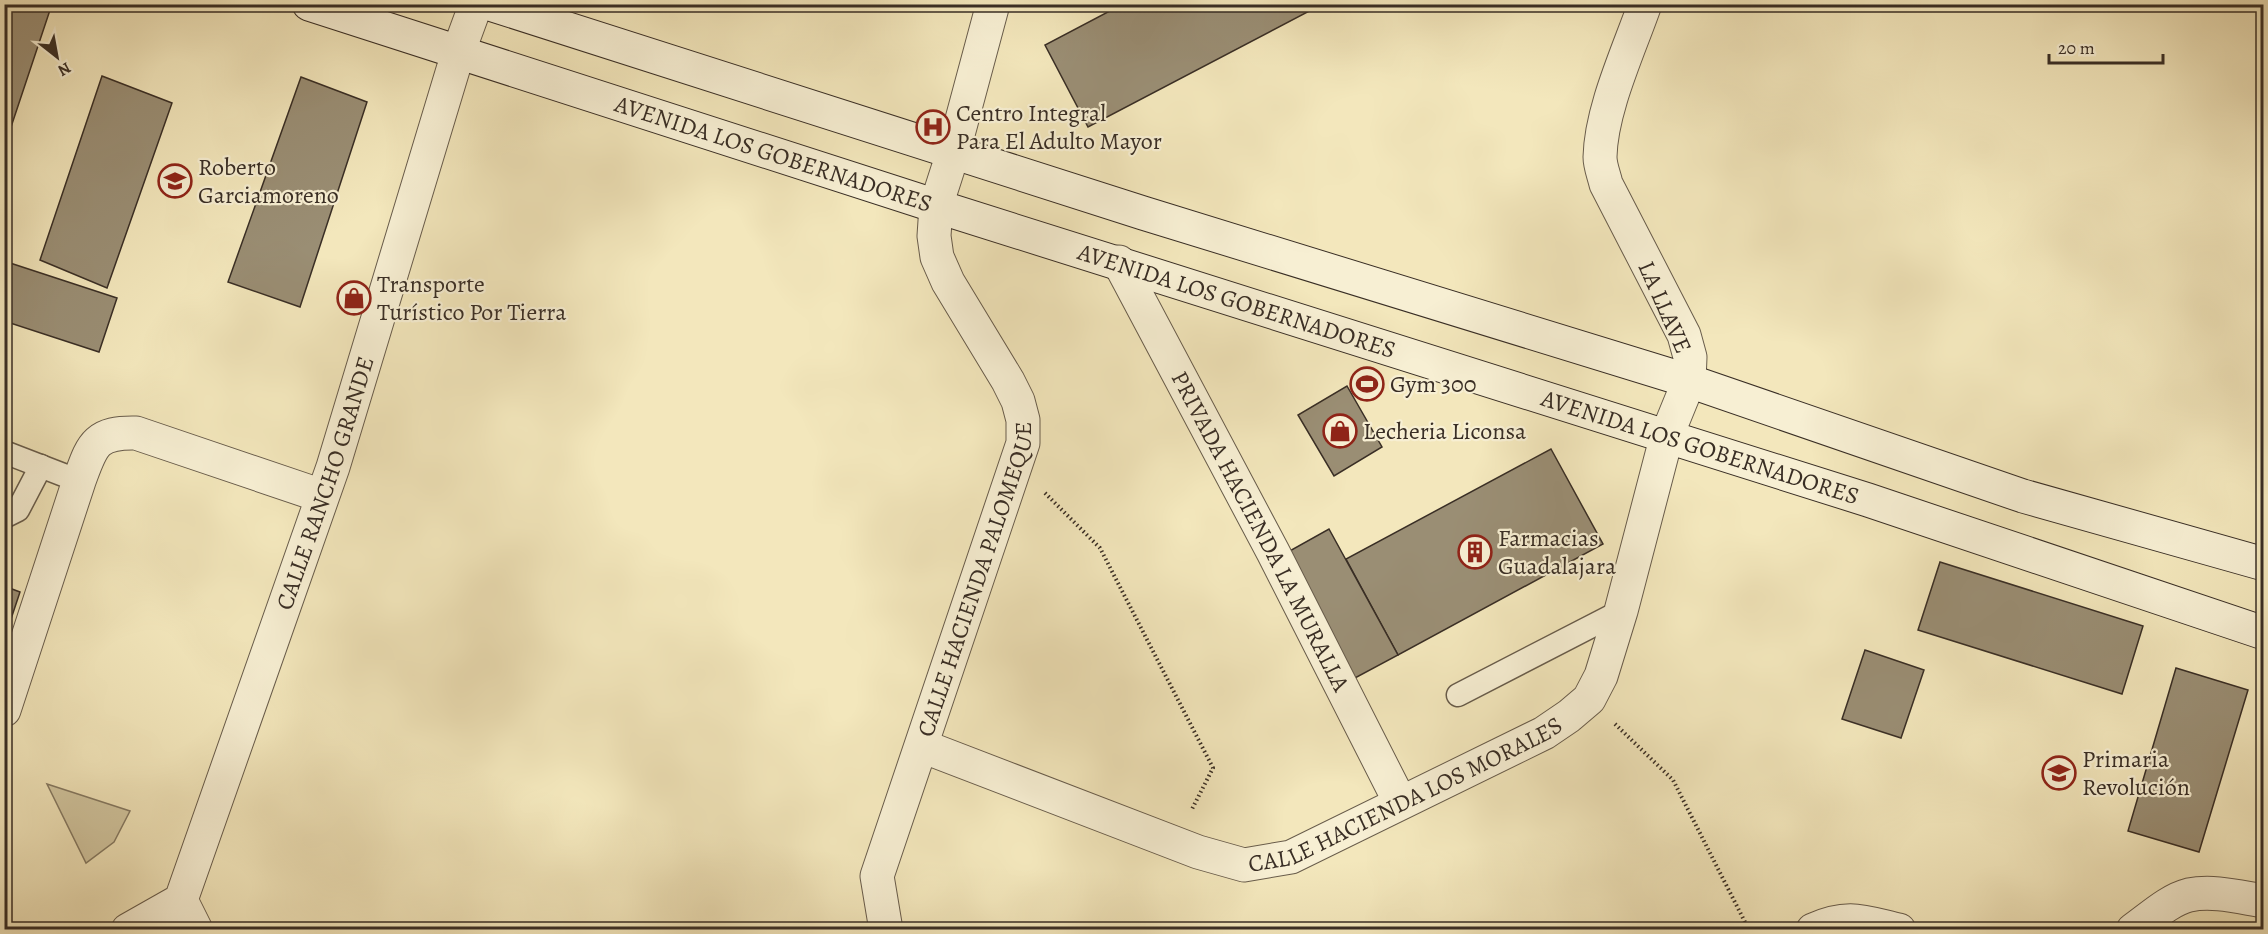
<svg xmlns="http://www.w3.org/2000/svg" width="2268" height="934" viewBox="0 0 2268 934" font-family="Alegreya,serif">
<style>
.green{fill:#d3c8a2;stroke:#867b64;stroke-width:1.5}
.building{fill:#9a8e74;stroke:#392e25;stroke-width:1.5}
.lines{fill:none;stroke-linecap:round;stroke-linejoin:round}
.lane-casing{stroke:#685c4b;stroke-width:25}
.street-casing{stroke:#685c4b;stroke-width:35}
.secondary-casing{stroke:#392e25;stroke-width:35}
.path{stroke:#392e25;stroke-width:4;stroke-dasharray:1.5 3;stroke-linecap:butt}
.lane{stroke:#f7efd3;stroke-width:22}
.street{stroke:#f7efd3;stroke-width:33}
.secondary{stroke:#f7efd3;stroke-width:33}
.labels{text-anchor:middle;stroke-width:4.5;stroke-linejoin:round;paint-order:stroke}
.poi-label{font-size:24px;fill:#392e25;stroke:#f7efd3;text-anchor:start}
.street-label{font-size:24px;fill:#392e25;stroke:#f7efd3}
</style>
<rect width="100%" height="100%" fill="#f3e7bc"/>
<filter id="stains"><feTurbulence type="fractalNoise" baseFrequency=".00333" numOctaves="4"/><feColorMatrix values="0 0 0 0 .2 0 0 0 0 .09 0 0 0 0 .02 0 0 0 .5 -.17"/></filter>
<radialGradient id="worn" r=".72"><stop offset=".6" stop-color="#630" stop-opacity="0"/><stop offset="1" stop-color="#630" stop-opacity=".3"/></radialGradient>
<polygon class="green" points="47,784 130,811 114,842 86,863"/>
<g class="building">
<polygon points="4,4 31,4 50,10 4,148"/>
<polygon points="1123,4 1318,4 1319,6 1088,127 1045,45"/>
<polygon points="102,76 172,103 107,288 40,260"/>
<polygon points="301,77 367,102 300,307 228,282"/>
<polygon points="4,261 117,298 99,352 4,321"/>
<polygon points="1347,386 1382,447 1334,476 1298,415"/>
<polygon points="1551,449 1603,544 1398,655 1346,559"/>
<polygon points="1329,529 1398,655 1355,678 1286,553"/>
<polygon points="1940,562 2143,626 2122,694 1918,630"/>
<polygon points="4,586 20,592 4,640"/>
<polygon points="1865,650 1924,670 1901,738 1842,719"/>
<polygon points="2176,668 2248,690 2199,852 2128,831"/>
</g>
<g class="lines">
<defs>
<g id="lane">
<polyline points="4,452 79,481"/>
<polyline points="4,517 18,510 41,466"/>
<polyline points="1458,695 1621,611"/>
</g>
<g id="street">
<path id="s1" d="M 1119,262 L 1273,552 L 1400,802"/>
<path d="M 4,710 L 79,481 C 92,446 94,432 136,433 L 322,496"/>
<path id="s2" d="M 922,746 L 1198,852 L 1244,865 L 1291,857 L 1544,733 L 1569,716 L 1589,699 L 1601,676 L 1621,611 L 1667,435 L 1689,381 L 1690,357 L 1684,335 L 1606,184 C 1604,175 1600,166 1600,157 C 1601,109 1629,50 1645,4"/>
<polyline points="181,900 196,930"/>
<path id="s3" d="M 128,930 L 181,900 L 333,467 L 458,53 L 476,4"/>
<path id="s4" d="M 886,930 L 877,876 L 1023,443 L 1023,420 L 1018,401 L 1008,381 L 948,282 L 937,257 L 934,236 L 936,206 L 953,153 L 993,4"/>
<path d="M 1813,930 C 1848,914 1864,922 1899,930"/>
<path d="M 2133,930 C 2150,918 2169,900 2189,895 C 2213,890 2239,897 2264,901"/>
</g>
<g id="secondary">
<path id="s5" d="M 309,4 L 936,206 L 1868,500 L 2264,633"/>
<polyline points="490,4 1143,213 1689,381 2023,496 2264,564"/>
</g>
</defs>
<use href="#lane" class="lane-casing"/>
<use href="#street" class="street-casing"/>
<use href="#secondary" class="secondary-casing"/>
<g class="path">
<polyline points="1045,493 1100,548 1213,768 1191,811"/>
<polyline points="1615,724 1673,780 1749,930"/>
</g>
<use href="#lane" class="lane"/>
<use href="#street" class="street"/>
<use href="#secondary" class="secondary"/>
</g>
<defs>
<symbol id="hospital-ring" viewBox="-11 -11 22 22"><circle r="9.5" fill="#f7efd3" stroke="#8f2418" stroke-width="1.5"/><path d="M-5-5h3v3.5h4V-5h3V5h-3V1.5h-4V5h-3Z" fill="#8f2418"/></symbol>
<symbol id="school-ring" viewBox="-11 -11 22 22"><circle r="9.5" fill="#f7efd3" stroke="#8f2418" stroke-width="1.5"/><path d="M0-5L7-2L0 1L-7-2ZM-4 1L0 2.5L4 1V4Q0 6-4 4Z" fill="#8f2418"/></symbol>
<symbol id="shop-ring" viewBox="-11 -11 22 22"><circle r="9.5" fill="#f7efd3" stroke="#8f2418" stroke-width="1.5"/><path d="M-5-2.5h2.3a2.7 3.5 0 0 1 5.4 0H5L5.5 6h-11ZM-1.5-2.5h3a1.5 2.3 0 0 0-3 0Z" fill="#8f2418"/></symbol>
<symbol id="stadium-ring" viewBox="-11 -11 22 22"><circle r="9.5" fill="#f7efd3" stroke="#8f2418" stroke-width="1.5"/><path d="M0-5a6.5 5 0 1 0 0 10a6.5 5 0 1 0 0-10ZM-3.5-1.8h7v3.6h-7Z" fill="#8f2418"/></symbol>
<symbol id="building-ring" viewBox="-11 -11 22 22"><circle r="9.5" fill="#f7efd3" stroke="#8f2418" stroke-width="1.5"/><path d="M-4-6H4V6H1V3H-1V6H-4ZM-2.5-4.3h1.7v1.8h-1.7ZM.8-4.3h1.7v1.8H.8ZM-2.5-1h1.7V.8h-1.7ZM.8-1h1.7V.8H.8Z" fill="#8f2418"/></symbol>
</defs>
<g fill-rule="evenodd">
<use href="#hospital-ring" x="914" y="108" width="38" height="38"/>
<use href="#school-ring" x="156" y="162" width="38" height="38"/>
<use href="#shop-ring" x="335" y="279" width="38" height="38"/>
<use href="#stadium-ring" x="1348" y="365" width="38" height="38"/>
<use href="#shop-ring" x="1321" y="412" width="38" height="38"/>
<use href="#building-ring" x="1456" y="533" width="38" height="38"/>
<use href="#school-ring" x="2040" y="754" width="38" height="38"/>
</g>
<g class="labels">
<g class="poi-label">
<text x="956" y="121">Centro Integral<tspan x="956" dy="28">Para El Adulto Mayor</tspan></text>
<text x="198" y="175">Roberto<tspan x="198" dy="28">Garciamoreno</tspan></text>
<text x="377" y="292">Transporte<tspan x="377" dy="28">Turístico Por Tierra</tspan></text>
<text x="1390" y="392">Gym 300</text>
<text x="1363" y="439">Lecheria Liconsa</text>
<text x="1498" y="546">Farmacias<tspan x="1498" dy="28">Guadalajara</tspan></text>
<text x="2082" y="767">Primaria<tspan x="2082" dy="28">Revolución</tspan></text>
</g>
<g class="street-label">
<text dy="8" stroke="none"><textPath href="#s5" startOffset="488">AVENIDA LOS GOBERNADORES</textPath></text>
<text dy="8" stroke="none"><textPath href="#s5" startOffset="974">AVENIDA LOS GOBERNADORES</textPath></text>
<text transform="translate(1665 307) rotate(66)" y="8">LA LLAVE</text>
<text dy="8" stroke="none"><textPath href="#s5" startOffset="1460">AVENIDA LOS GOBERNADORES</textPath></text>
<text dy="8" stroke="none"><textPath href="#s3" startOffset="502">CALLE RANCHO GRANDE</textPath></text>
<text dy="8" stroke="none"><textPath href="#s1" startOffset="304">PRIVADA HACIENDA LA MURALLA</textPath></text>
<text dy="8" stroke="none"><textPath href="#s4" startOffset="368">CALLE HACIENDA PALOMEQUE</textPath></text>
<text dy="8" stroke="none"><textPath href="#s2" startOffset="520">CALLE HACIENDA LOS MORALES</textPath></text>
</g>
</g>
<rect width="2268" height="934" fill="none" stroke="#f3e7bc" stroke-width="24"/>
<rect x="6" y="6" width="2256" height="922" fill="none" stroke="#392e25" stroke-width="3"/>
<rect x="12" y="12" width="2244" height="910" fill="none" stroke="#392e25" stroke-width="1.5"/>
<g transform="translate(57 57) rotate(149)" stroke="#f7efd3" stroke-width="4.5" paint-order="stroke">
<path d="M0-4.5L10 22L0 15L-10 22Z" fill="#392e25"/>
<text y="-9" font-size="16" font-weight="bold" text-anchor="middle" fill="#392e25">N</text>
</g>
<path d="M2049 54v9h114v-9" fill="none" stroke="#392e25" stroke-width="3"/>
<text x="2058" y="54" font-size="18" fill="#392e25" stroke="#f7efd3" stroke-width="4.5" paint-order="stroke">20 m</text>
<rect width="100%" height="100%" filter="url(#stains)"/>
<rect width="100%" height="100%" fill="url(#worn)"/>
</svg>
